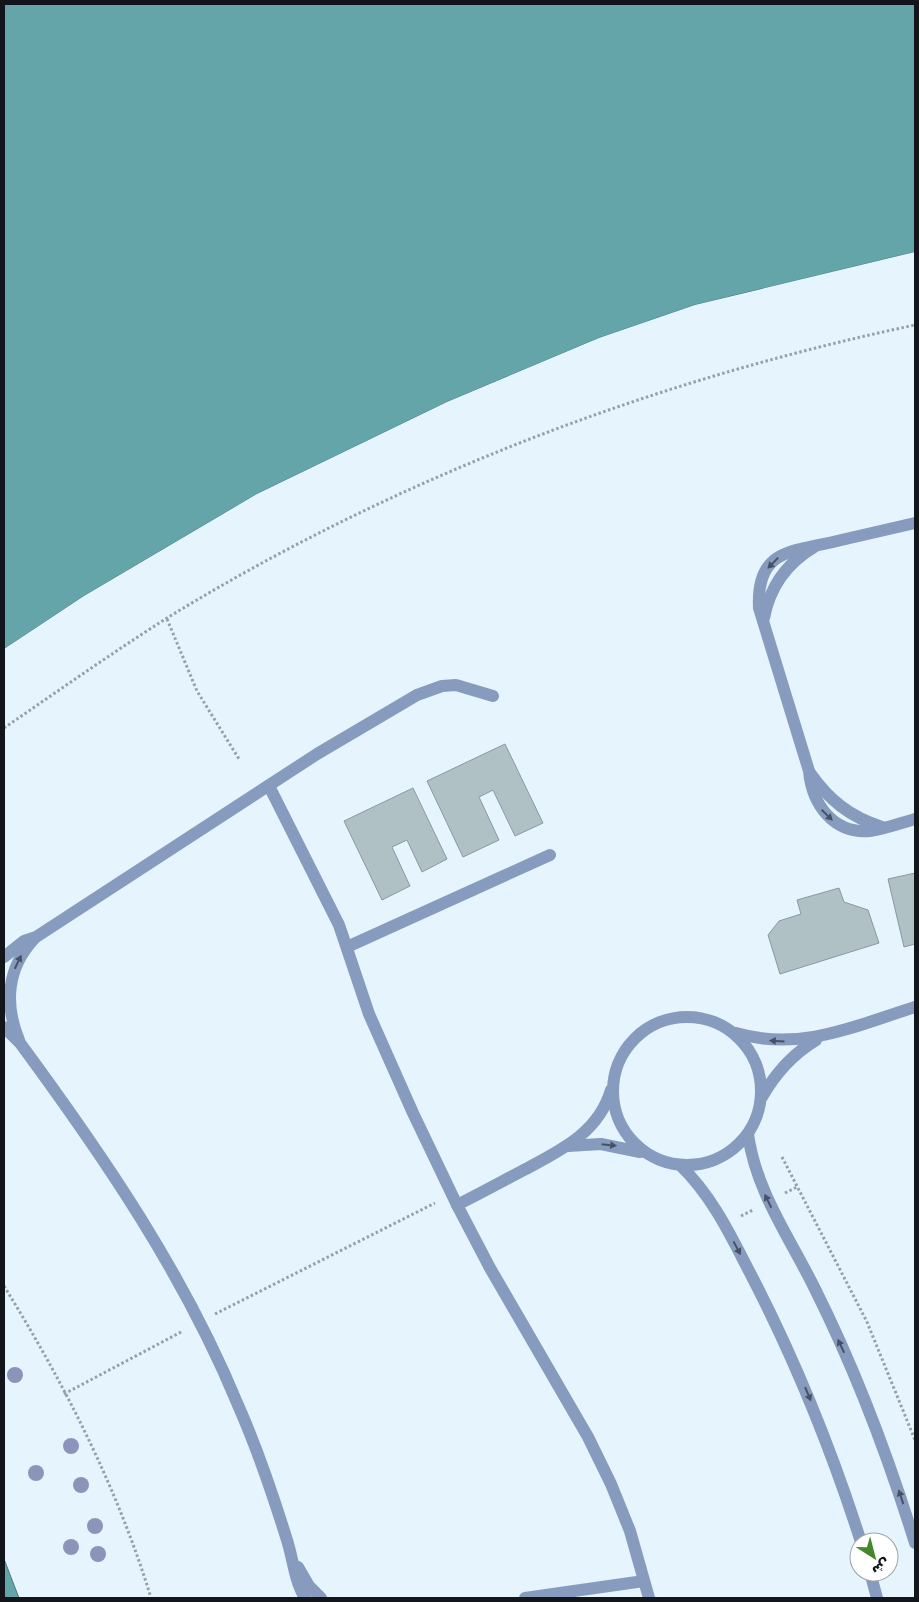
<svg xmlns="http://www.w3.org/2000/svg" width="919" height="1602" viewBox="0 0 919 1602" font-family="'DejaVu Sans','Noto Sans Arabic',sans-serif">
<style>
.water{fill:#63a5a9;stroke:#4b7a7e}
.pier{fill:#e6f4fe}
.building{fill:#b0c1c6;stroke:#899a9f}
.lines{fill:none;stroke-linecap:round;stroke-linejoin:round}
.path{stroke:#96a0a7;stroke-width:3;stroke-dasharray:2.5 2.5;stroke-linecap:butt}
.minor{stroke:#869bbe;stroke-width:12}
.tree{fill:#8d94b9}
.oneway{fill:#465264}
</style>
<rect width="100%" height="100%" fill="#e6f4fe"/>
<g class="water">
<polygon points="4,4 915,4 915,252 695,305 599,338 447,402 257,494 84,596 4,649"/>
<polygon points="4,1559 19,1598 4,1598"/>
</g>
<polygon class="pier" points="915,252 915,255 696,308 600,340 448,404 258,497 86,598 4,652 4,649 84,596 257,494 447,402 599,338 695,305"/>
<g class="building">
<polygon points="505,744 543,823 515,836 493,790 479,797 499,840 463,857 427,781"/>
<polygon points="413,788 447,859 422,872 407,840 392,847 410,886 382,900 344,821"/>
<polygon points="915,873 915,944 904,947 888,879"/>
<polygon points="839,888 844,902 868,910 879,943 780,974 768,935 779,921 801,914 797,900"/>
</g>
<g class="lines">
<g class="path">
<polyline points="167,619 197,691 239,759"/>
<path d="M 4,728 C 58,691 112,653 167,618 C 395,478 653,380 915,325"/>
<polyline points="782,1157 867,1322 915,1440"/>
<polyline points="785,1193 797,1187"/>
<polyline points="741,1216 753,1210"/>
<path d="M 4,1286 C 64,1383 118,1489 151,1598"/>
<polyline points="215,1314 435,1203"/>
<polyline points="64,1394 183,1331"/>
</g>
<g class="minor">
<path d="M 915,523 C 889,529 863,535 837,541 C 793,552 756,548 759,608 L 809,771 C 812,804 833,834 870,831 C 885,829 901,823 915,819"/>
<path d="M 764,618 C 770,586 787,563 814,547"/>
<path d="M 810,773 C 829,800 850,817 882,827"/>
<polyline points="269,786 339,925 369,1014 413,1113 457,1205 490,1268 588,1437 611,1484 630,1531 649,1598"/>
<polyline points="347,947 550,855"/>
<polyline points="4,957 24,941 36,937 317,754 417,695 442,686 456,685 493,696"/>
<circle cx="687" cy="1091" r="74"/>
<path d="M 4,1027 L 20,1043 C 104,1157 184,1274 238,1405 C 257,1448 272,1492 286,1537 C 293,1557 294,1580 305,1598"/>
<path d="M 736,1033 C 800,1052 855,1026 915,1007"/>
<path d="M 19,1040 C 4,1004 7,968 34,939"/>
<path d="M 762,1097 C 775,1074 793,1054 816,1040"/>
<path d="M 748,1134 C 756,1192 790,1238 815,1289 C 856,1371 888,1456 915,1543"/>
<polyline points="568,1146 601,1144 640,1152"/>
<path d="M 680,1165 C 711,1195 729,1232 748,1269 C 794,1357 831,1448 861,1542"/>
<path d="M 457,1205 C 479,1194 501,1182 522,1171 C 559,1151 598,1134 611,1090"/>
<polyline points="298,1567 309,1586 321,1598"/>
<polyline points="870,1572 877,1598"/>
<polyline points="525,1598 644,1581"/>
</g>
</g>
<g class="tree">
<circle cx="15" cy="1375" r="8"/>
<circle cx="71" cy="1446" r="8"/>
<circle cx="36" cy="1473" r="8"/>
<circle cx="81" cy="1485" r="8"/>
<circle cx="95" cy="1526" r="8"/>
<circle cx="71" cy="1547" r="8"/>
<circle cx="98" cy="1554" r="8"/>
</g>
<defs><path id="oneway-solid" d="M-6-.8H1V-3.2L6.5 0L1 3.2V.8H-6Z" transform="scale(1.25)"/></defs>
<g class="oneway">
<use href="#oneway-solid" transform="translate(773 563) rotate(134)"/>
<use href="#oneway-solid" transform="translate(827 815) rotate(44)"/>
<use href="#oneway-solid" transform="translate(18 962) rotate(-64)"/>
<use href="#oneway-solid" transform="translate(777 1041) rotate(-177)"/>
<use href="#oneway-solid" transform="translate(609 1145) rotate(6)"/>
<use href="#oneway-solid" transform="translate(768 1201) rotate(-116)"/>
<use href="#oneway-solid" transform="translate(737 1248) rotate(62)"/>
<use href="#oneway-solid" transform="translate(841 1346) rotate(-115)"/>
<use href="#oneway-solid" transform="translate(808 1394) rotate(67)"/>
<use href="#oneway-solid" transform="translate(901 1497) rotate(-108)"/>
</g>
<rect width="919" height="1602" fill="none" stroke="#12161a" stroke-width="10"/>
<g transform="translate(874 1557) rotate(144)"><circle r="24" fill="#ffffff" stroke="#a0a2a3"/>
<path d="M0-4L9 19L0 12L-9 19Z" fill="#45882c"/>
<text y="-8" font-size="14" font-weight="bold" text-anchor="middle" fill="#12161a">ش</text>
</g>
</svg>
